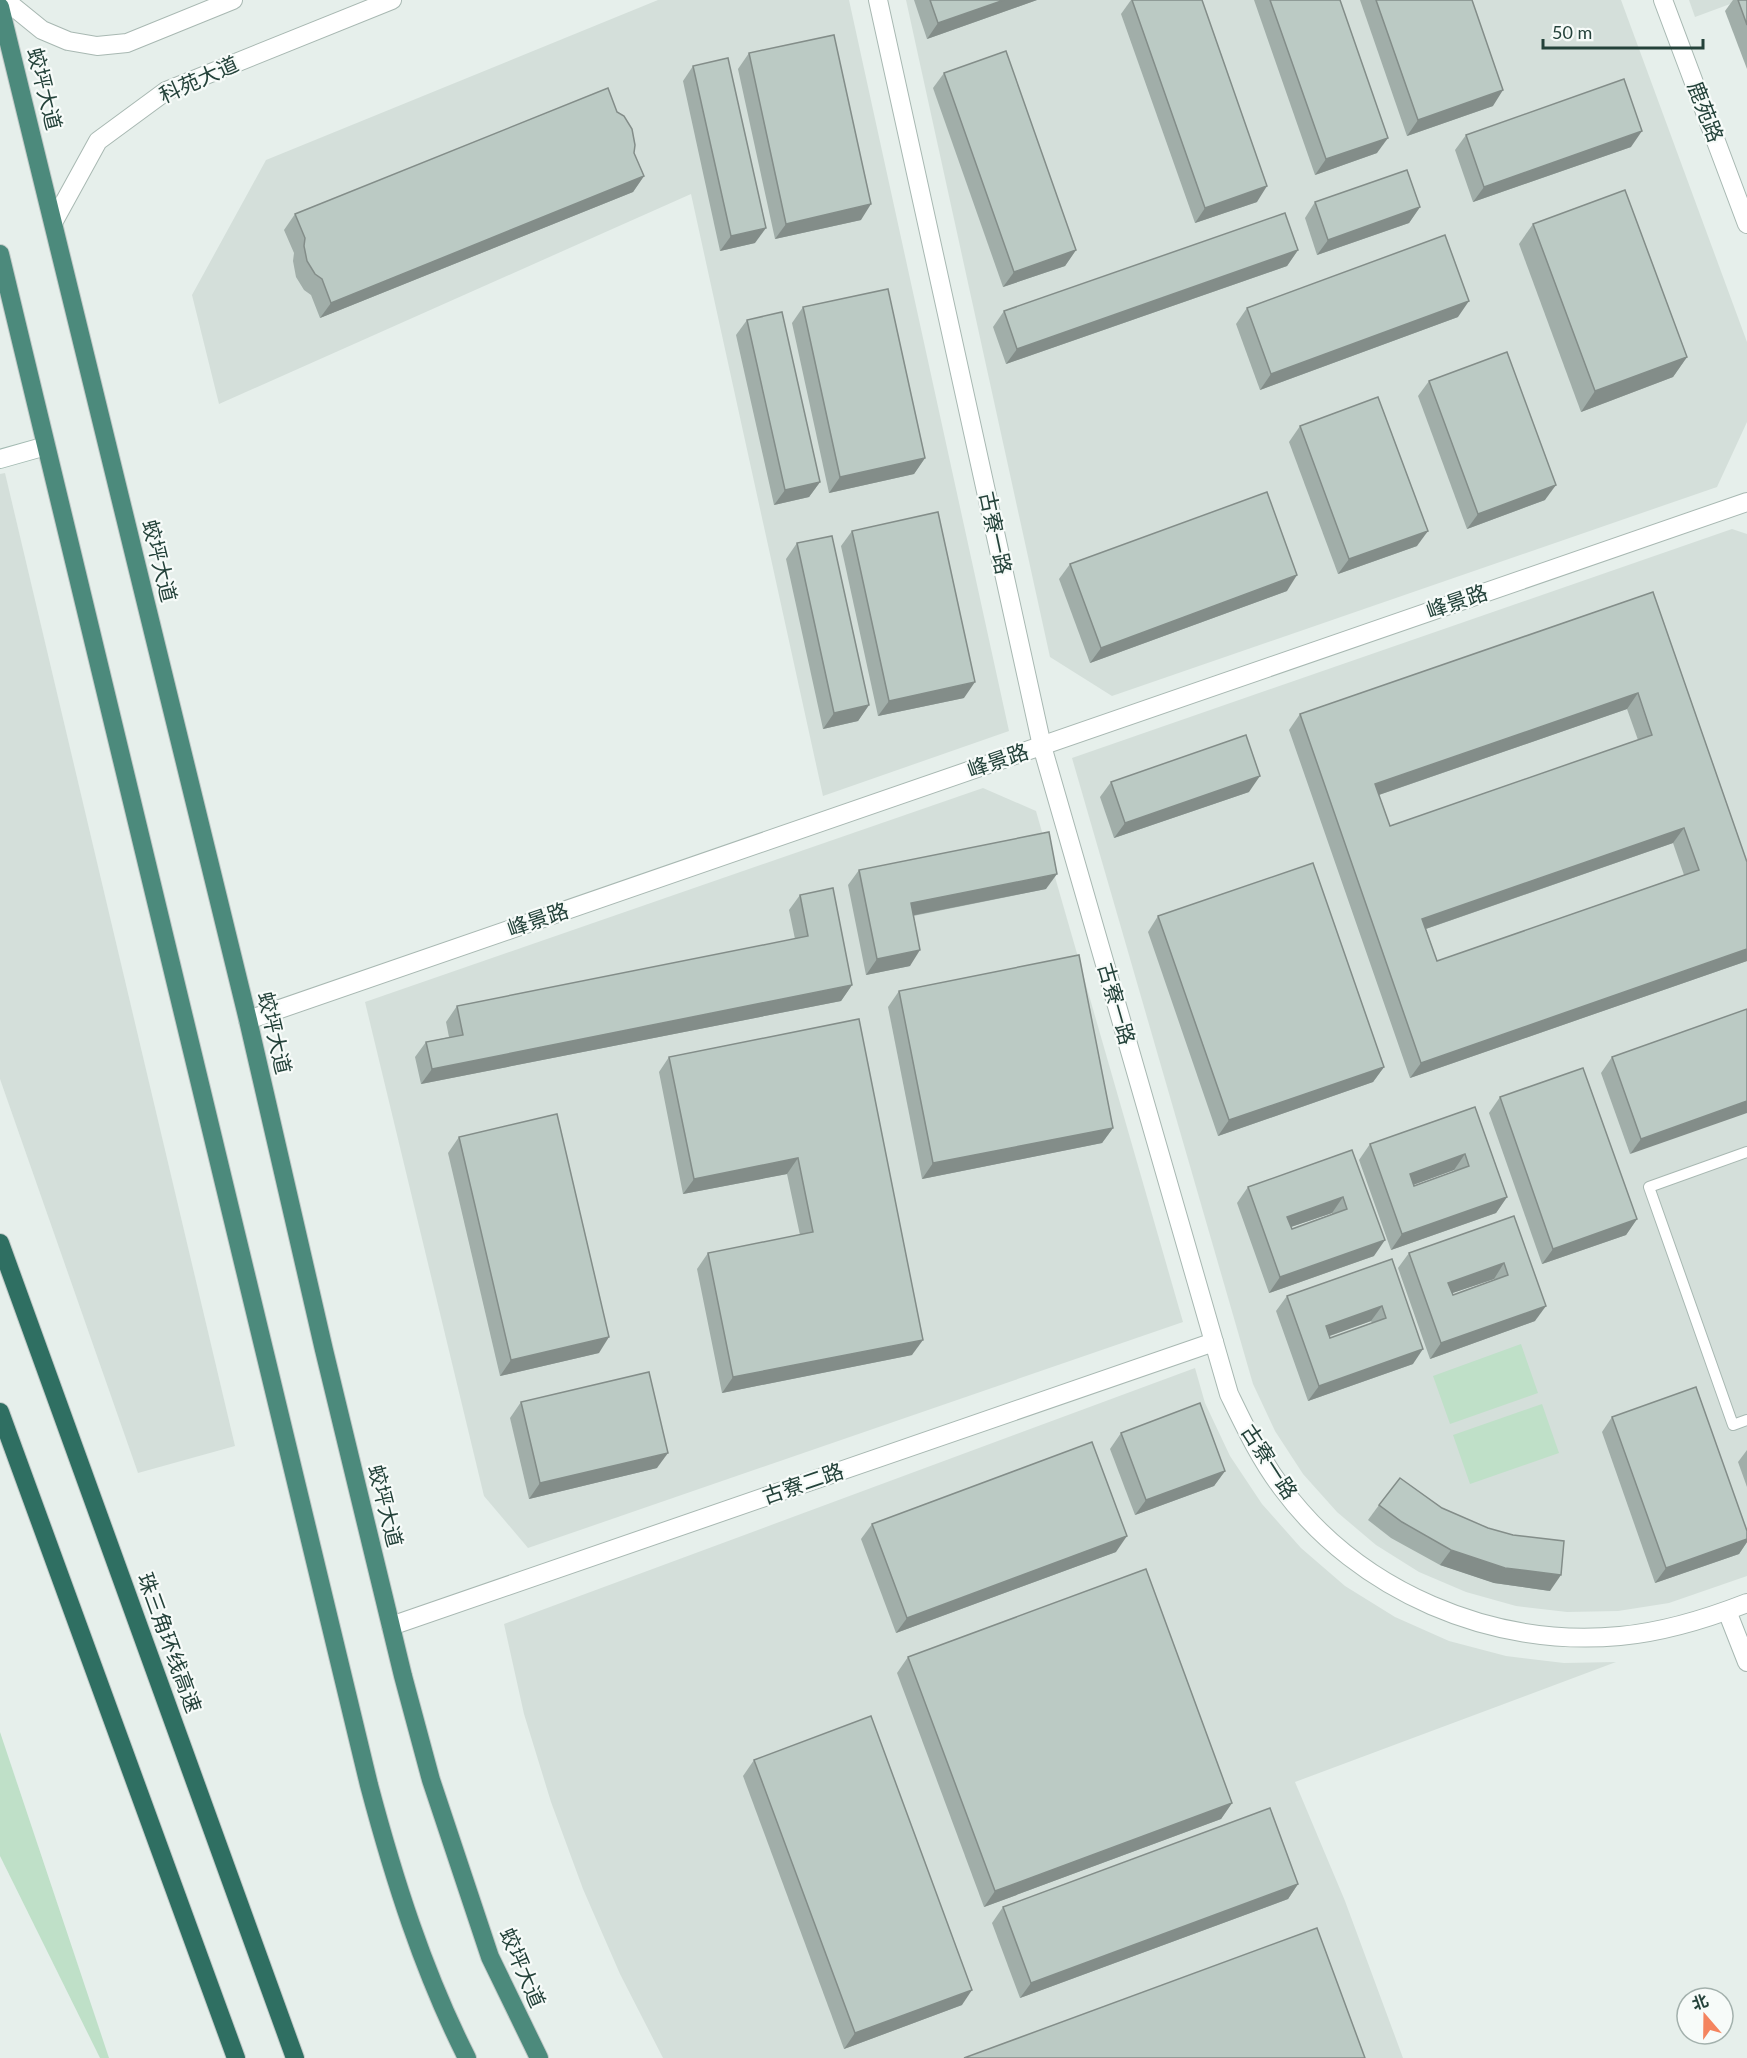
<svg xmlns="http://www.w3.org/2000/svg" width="1747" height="2058" viewBox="0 0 1747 2058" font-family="Lato,'Noto Sans SC',sans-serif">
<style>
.built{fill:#d4dfda}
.green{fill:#bfe0c8}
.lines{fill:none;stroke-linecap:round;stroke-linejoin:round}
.service-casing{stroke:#a8b8b2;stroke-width:12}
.minor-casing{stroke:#a8b8b2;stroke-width:20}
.tertiary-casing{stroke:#a8b8b2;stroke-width:20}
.secondary-casing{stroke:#a4bbb3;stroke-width:20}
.trunk-casing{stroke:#c2cac8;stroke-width:20}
.motorway-casing{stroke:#c2cac8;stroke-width:20}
.service{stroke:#fff;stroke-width:10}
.minor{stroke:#fff;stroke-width:18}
.tertiary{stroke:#fff;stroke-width:18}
.secondary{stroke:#fff;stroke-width:18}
.trunk{stroke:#4c8a7c;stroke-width:18}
.motorway{stroke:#2f6f62;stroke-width:18}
.wall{fill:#a1aea9;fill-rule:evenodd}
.shaded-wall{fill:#838d89}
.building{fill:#bbcac4;stroke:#838d89;stroke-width:1.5;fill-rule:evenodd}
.labels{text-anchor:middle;stroke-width:4.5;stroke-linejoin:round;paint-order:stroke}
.street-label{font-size:21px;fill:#24423a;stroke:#f7fbf9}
</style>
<rect width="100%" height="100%" fill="#e6efeb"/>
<g class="built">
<polygon points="658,0 849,0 1009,731 823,796 691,194 219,404 192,295 266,160"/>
<polygon points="906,0 1621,0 1747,342 1747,422 1717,487 1112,696 1050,657"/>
<polygon points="1689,0 1741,0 1695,17"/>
<polygon points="5,473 235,1446 138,1473 0,1079 0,474"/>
<polygon points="1732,529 1747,534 1747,1576 1669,1603 1618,1611 1567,1612 1516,1606 1466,1592 1419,1572 1376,1545 1337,1512 1303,1474 1275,1431 1253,1384 1072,758"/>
<polygon points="983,788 1036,811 1183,1322 528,1548 484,1496 365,1002"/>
<polygon points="1195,1368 1205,1403 1230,1456 1262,1504 1301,1548 1345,1586 1395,1617 1449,1641 1506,1656 1564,1663 1616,1662 1295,1782 1345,1901 1403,2058 663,2058 620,1974 583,1889 551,1802 524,1714 504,1624"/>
</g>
<g class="green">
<polygon points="1521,1344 1538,1393 1450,1424 1433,1376"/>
<polygon points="1542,1404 1559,1453 1470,1484 1453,1435"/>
<polygon points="0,1732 109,2058 100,2058 0,1856"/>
</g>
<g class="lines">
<defs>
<polyline id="service" points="1747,1152 1649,1187 1733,1425 1747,1420"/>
<g id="minor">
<path d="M 878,0 L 1042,746 L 1229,1394 C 1245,1427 1260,1459 1282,1488 C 1359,1592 1492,1648 1620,1636 C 1664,1632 1706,1619 1747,1603"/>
<polyline points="1663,0 1747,224"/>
<polyline points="1727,1611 1747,1662"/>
<polyline points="391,1626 1214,1342"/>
</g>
<g id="tertiary">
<polyline points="5,0 42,30 68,41 97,46 127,43 233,0"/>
<polyline points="54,221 98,141 166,91 392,0"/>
<polyline points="248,1020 1747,502"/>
</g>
<polyline id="secondary" points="0,459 46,446"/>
<g id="trunk">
<polyline points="0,7 248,1020 324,1350 403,1676 431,1780 490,1957 539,2058"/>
<path d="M 0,254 L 369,1785 C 394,1879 423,1971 467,2058"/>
</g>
<g id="motorway">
<polyline points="0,1243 295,2058"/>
<polyline points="0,1412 236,2058"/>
</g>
</defs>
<use href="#service" class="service-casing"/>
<use href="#minor" class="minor-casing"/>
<use href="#tertiary" class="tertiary-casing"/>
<use href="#secondary" class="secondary-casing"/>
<use href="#trunk" class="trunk-casing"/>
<use href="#motorway" class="motorway-casing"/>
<use href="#service" class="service"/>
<use href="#minor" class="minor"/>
<use href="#tertiary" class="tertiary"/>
<use href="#secondary" class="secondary"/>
<use href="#trunk" class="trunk"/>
<use href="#motorway" class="motorway"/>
</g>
<g class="wall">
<polygon points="914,0 1037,0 927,39"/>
<polygon points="1131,0 1202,0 1257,202 1195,223 1121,14"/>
<polygon points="1254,0 1340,0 1377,153 1315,175"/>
<polygon points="1360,0 1472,0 1493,106 1407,136"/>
<polygon points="1733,0 1747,0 1747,69 1725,11"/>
<polygon points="749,53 861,220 775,239 738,69"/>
<polygon points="693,66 755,243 720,251 683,81"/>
<polygon points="944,73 1076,250 1065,266 1003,287 933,88"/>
<polygon points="1466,135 1631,147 1473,202 1455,150"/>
<polygon points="634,153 644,176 633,192 320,318 311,295 304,290 296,277 293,261 294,253 284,230 295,214"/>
<polygon points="1315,202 1420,207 1409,223 1317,255 1305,218"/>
<polygon points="1533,224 1687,357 1673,377 1581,412 1519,244"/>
<polygon points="1298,250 1287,266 1006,364 993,327 1004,311"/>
<polygon points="803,307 925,458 914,474 829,493 792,323"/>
<polygon points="1247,308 1458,317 1260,390 1236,324"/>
<polygon points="747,320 820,482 809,497 774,505 736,335"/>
<polygon points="1429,381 1545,500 1467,529 1418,396"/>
<polygon points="1300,426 1417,546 1338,574 1289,442"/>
<polygon points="852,531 964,698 878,716 841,546"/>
<polygon points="797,543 869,705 858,721 823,729 786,559"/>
<polygon points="1070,564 1287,591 1090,663 1059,579"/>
<path d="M 1653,592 L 1747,862 L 1747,961 L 1410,1078 L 1289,730 L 1300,714 ZM 1627,709 L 1638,740 L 1390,826 L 1379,795 ZM 1673,843 L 1684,875 L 1437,961 L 1426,929 Z"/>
<polygon points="1111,782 1249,792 1114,838 1100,797"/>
<polygon points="859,870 1046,889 913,916 910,966 866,975 848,885"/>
<polygon points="800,895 852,985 841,1001 421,1084 415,1057 426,1042 449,1037 446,1022 457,1006 795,939 789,910"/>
<polygon points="1158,916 1384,1067 1373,1082 1218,1136 1148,932"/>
<polygon points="899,991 1113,1128 1102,1143 922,1179 888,1007"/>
<polygon points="1747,1009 1630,1154 1601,1073 1612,1057"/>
<polygon points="859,1019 912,1355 722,1393 697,1269 708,1253 800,1235 787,1174 683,1194 659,1072 669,1057"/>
<polygon points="1500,1097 1637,1219 1626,1235 1542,1264 1489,1113"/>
<path d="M 1475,1107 L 1507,1197 L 1496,1213 L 1391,1250 L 1359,1160 L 1370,1144 ZM 1454,1170 L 1455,1172 L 1414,1186 L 1413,1185 Z"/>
<polygon points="459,1137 599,1353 500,1376 448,1153"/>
<path d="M 1352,1150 L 1374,1256 L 1269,1293 L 1237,1203 L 1248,1187 ZM 1332,1213 L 1332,1214 L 1292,1229 L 1291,1227 Z"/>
<path d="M 1514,1216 L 1535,1321 L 1430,1359 L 1398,1268 L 1409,1253 ZM 1494,1279 L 1494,1280 L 1453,1295 L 1452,1293 Z"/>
<path d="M 1392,1259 L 1413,1364 L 1308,1401 L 1276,1311 L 1287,1296 ZM 1371,1321 L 1372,1323 L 1330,1338 L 1330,1336 Z"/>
<polygon points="521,1402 657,1468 529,1499 510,1418"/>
<polygon points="1612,1417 1747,1531 1747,1542 1739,1554 1655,1583 1602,1432"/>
<polygon points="1121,1433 1225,1471 1214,1486 1135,1515 1110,1449"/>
<polygon points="1747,1450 1747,1487 1738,1462"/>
<polygon points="1379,1505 1550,1591 1494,1583 1440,1565 1391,1538 1368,1520"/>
<polygon points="872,1524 1116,1552 896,1633 861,1539"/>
<polygon points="908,1657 1232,1803 1221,1819 984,1907 897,1673"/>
<polygon points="754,1760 962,2005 844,2049 743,1776"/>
<polygon points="1298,1884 1288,1899 1020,1998 992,1923 1003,1907"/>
</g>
<g class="shaded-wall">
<polygon points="1004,0 1037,0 927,39 938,23"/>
<polygon points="1503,90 1493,106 1407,136 1418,120"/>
<polygon points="1642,131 1631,147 1473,202 1484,187"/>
<polygon points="1388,138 1377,153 1315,175 1326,159"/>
<polygon points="644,176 633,192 320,318 331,303"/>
<polygon points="1267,186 1257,202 1195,223 1205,208"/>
<polygon points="871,204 861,220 775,239 786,224"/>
<polygon points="1420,207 1409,223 1317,255 1328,240"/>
<polygon points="766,228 755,243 720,251 731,236"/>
<polygon points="1076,250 1065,266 1003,287 1014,272"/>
<polygon points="1298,250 1287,266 1006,364 1017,349"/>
<polygon points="1469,301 1458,317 1260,390 1271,374"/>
<polygon points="1687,357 1673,377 1581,412 1595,391"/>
<polygon points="925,458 914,474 829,493 840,477"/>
<polygon points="820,482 809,497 774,505 785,490"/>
<polygon points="1556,485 1545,500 1467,529 1478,514"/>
<polygon points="1428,531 1417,546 1338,574 1349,559"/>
<polygon points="1297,575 1287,591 1090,663 1101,648"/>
<polygon points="975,682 964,698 878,716 889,701"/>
<polygon points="1638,693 1627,709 1364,800 1375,784"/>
<polygon points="869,705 858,721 823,729 834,713"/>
<polygon points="1260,776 1249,792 1114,838 1125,823"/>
<polygon points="1684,828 1673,843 1411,934 1422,919"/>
<polygon points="1057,874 1046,889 900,918 911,903"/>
<polygon points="1747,949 1747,961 1410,1078 1421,1063"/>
<polygon points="920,950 910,966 866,975 877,959"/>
<polygon points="852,985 841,1001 421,1084 432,1069"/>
<polygon points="1384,1067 1373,1082 1218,1136 1229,1120"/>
<polygon points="1747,1101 1747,1113 1630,1154 1641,1139"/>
<polygon points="1113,1128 1102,1143 922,1179 933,1163"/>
<polygon points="1465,1154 1454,1170 1399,1190 1410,1174"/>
<polygon points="798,1158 787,1174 683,1194 694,1179"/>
<polygon points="1343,1197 1332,1213 1276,1232 1287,1217"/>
<polygon points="1507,1197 1496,1213 1391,1250 1402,1234"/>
<polygon points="1637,1219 1626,1235 1542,1264 1553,1249"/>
<polygon points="1385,1240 1374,1256 1269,1293 1280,1277"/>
<polygon points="1504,1263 1494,1279 1438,1298 1448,1283"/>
<polygon points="1382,1306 1371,1321 1315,1341 1326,1326"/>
<polygon points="1546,1306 1535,1321 1430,1359 1441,1343"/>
<polygon points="609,1337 599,1353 500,1376 511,1360"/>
<polygon points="923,1340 912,1355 722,1393 733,1377"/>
<polygon points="1423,1349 1413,1364 1308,1401 1319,1386"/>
<polygon points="668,1453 657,1468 529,1499 540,1483"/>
<polygon points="1225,1471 1214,1486 1135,1515 1146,1500"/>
<polygon points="1127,1536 1116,1552 896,1633 907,1618"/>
<polygon points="1747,1539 1747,1542 1739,1554 1655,1583 1666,1568"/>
<polygon points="1451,1550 1561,1575 1550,1591 1494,1583 1440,1565"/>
<polygon points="1232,1803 1221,1819 984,1907 995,1891"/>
<polygon points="1298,1884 1288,1899 1020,1998 1031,1983"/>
<polygon points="972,1990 962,2005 844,2049 855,2033"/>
</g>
<g class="building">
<polygon points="930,0 1004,0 938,23"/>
<polygon points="1132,0 1202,0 1267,186 1205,208"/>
<polygon points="1270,0 1340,0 1388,138 1326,159"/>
<polygon points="1376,0 1472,0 1503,90 1418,120"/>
<polygon points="1738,0 1747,0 1747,25"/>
<polygon points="834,35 871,204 786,224 749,53"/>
<polygon points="1006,51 1076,250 1014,272 944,73"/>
<polygon points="728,58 766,228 731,236 693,66"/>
<polygon points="1624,79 1642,131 1484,187 1466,135"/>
<polygon points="608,88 617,112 624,116 632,129 635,145 634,153 644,176 331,303 322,279 315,274 307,261 304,246 305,238 295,214"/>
<polygon points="1407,170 1420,207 1328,240 1315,202"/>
<polygon points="1625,190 1687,357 1595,391 1533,224"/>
<polygon points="1285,213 1298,250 1017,349 1004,311"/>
<polygon points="1445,235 1469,301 1271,374 1247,308"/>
<polygon points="888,289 925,458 840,477 803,307"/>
<polygon points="782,312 820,482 785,490 747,320"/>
<polygon points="1507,352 1556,485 1478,514 1429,381"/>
<polygon points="1378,397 1428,531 1349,559 1300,426"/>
<polygon points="1267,492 1297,575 1101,648 1070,564"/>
<polygon points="938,512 975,682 889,701 852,531"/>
<polygon points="832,536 869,705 834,713 797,543"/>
<path d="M 1653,592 L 1747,862 L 1747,949 L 1421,1063 L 1300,714 ZM 1638,693 L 1652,735 L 1390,826 L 1375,784 ZM 1684,828 L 1699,870 L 1437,961 L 1422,919 Z"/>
<polygon points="1246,735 1260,776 1125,823 1111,782"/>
<polygon points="1049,832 1057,874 911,903 920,950 877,959 859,870"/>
<polygon points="1313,863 1384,1067 1229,1120 1158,916"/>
<polygon points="833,888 852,985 432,1069 426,1042 463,1035 457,1006 808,936 800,895"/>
<polygon points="1079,955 1113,1128 933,1163 899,991"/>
<polygon points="1747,1009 1747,1101 1641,1139 1612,1057"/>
<polygon points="859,1019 923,1340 733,1377 708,1253 813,1232 798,1158 694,1179 669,1057"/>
<polygon points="1583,1068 1637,1219 1553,1249 1500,1097"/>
<path d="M 1475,1107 L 1507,1197 L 1402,1234 L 1370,1144 ZM 1465,1154 L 1469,1166 L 1414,1186 L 1410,1174 Z"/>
<polygon points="557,1114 609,1337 511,1360 459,1137"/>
<path d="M 1352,1150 L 1385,1240 L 1280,1277 L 1248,1187 ZM 1343,1197 L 1347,1209 L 1292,1229 L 1287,1217 Z"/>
<path d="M 1514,1216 L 1546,1306 L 1441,1343 L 1409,1253 ZM 1504,1263 L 1508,1275 L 1453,1295 L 1448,1283 Z"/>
<path d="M 1392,1259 L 1423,1349 L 1319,1386 L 1287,1296 ZM 1382,1306 L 1386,1318 L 1330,1338 L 1326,1326 Z"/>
<polygon points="649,1372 668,1453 540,1483 521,1402"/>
<polygon points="1696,1387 1747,1531 1747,1539 1666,1568 1612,1417"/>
<polygon points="1200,1403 1225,1471 1146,1500 1121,1433"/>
<polygon points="1092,1442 1127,1536 907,1618 872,1524"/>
<polygon points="1400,1478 1442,1508 1488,1528 1513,1535 1564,1541 1561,1575 1505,1568 1451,1550 1402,1522 1379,1505"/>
<polygon points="1146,1569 1232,1803 995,1891 908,1657"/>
<polygon points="871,1716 972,1990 855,2033 754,1760"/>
<polygon points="1270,1808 1298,1884 1031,1983 1003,1907"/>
<polygon points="1317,1928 1365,2058 964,2058"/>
</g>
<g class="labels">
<g class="street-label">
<text transform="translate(199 80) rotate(-24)" y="7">科苑大道</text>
<text transform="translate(44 89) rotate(76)" y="7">蛟坪大道</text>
<text transform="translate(1705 112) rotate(69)" y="7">鹿苑路</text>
<text transform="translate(995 533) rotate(78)" y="7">古寮一路</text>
<text transform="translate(159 561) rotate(76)" y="7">蛟坪大道</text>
<text transform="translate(1457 602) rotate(-19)" y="7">峰景路</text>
<text transform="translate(998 761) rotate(-19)" y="7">峰景路</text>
<text transform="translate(538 920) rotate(-19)" y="7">峰景路</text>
<text transform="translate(1116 1004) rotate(74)" y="7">古寮一路</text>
<text transform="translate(274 1033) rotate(77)" y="7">蛟坪大道</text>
<text transform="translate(1269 1462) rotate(57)" y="7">古寮一路</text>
<text transform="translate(803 1484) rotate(-19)" y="7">古寮二路</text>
<text transform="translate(385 1506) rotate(76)" y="7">蛟坪大道</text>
<text transform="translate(169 1643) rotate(70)" y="7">珠三角环线高速</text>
<text transform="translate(522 1968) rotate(67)" y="7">蛟坪大道</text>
</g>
</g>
<g transform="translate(1705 2016) rotate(340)"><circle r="28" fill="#f7fbf9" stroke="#a3b1ad" stroke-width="1.5"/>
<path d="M0-4.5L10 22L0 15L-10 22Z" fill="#f4845f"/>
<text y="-9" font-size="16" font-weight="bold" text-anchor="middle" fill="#24423a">北</text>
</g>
<path d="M1543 39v9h160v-9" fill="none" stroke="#24423a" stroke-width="3"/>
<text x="1552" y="39" font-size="18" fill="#24423a" stroke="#f7fbf9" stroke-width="4.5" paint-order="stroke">50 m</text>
</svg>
